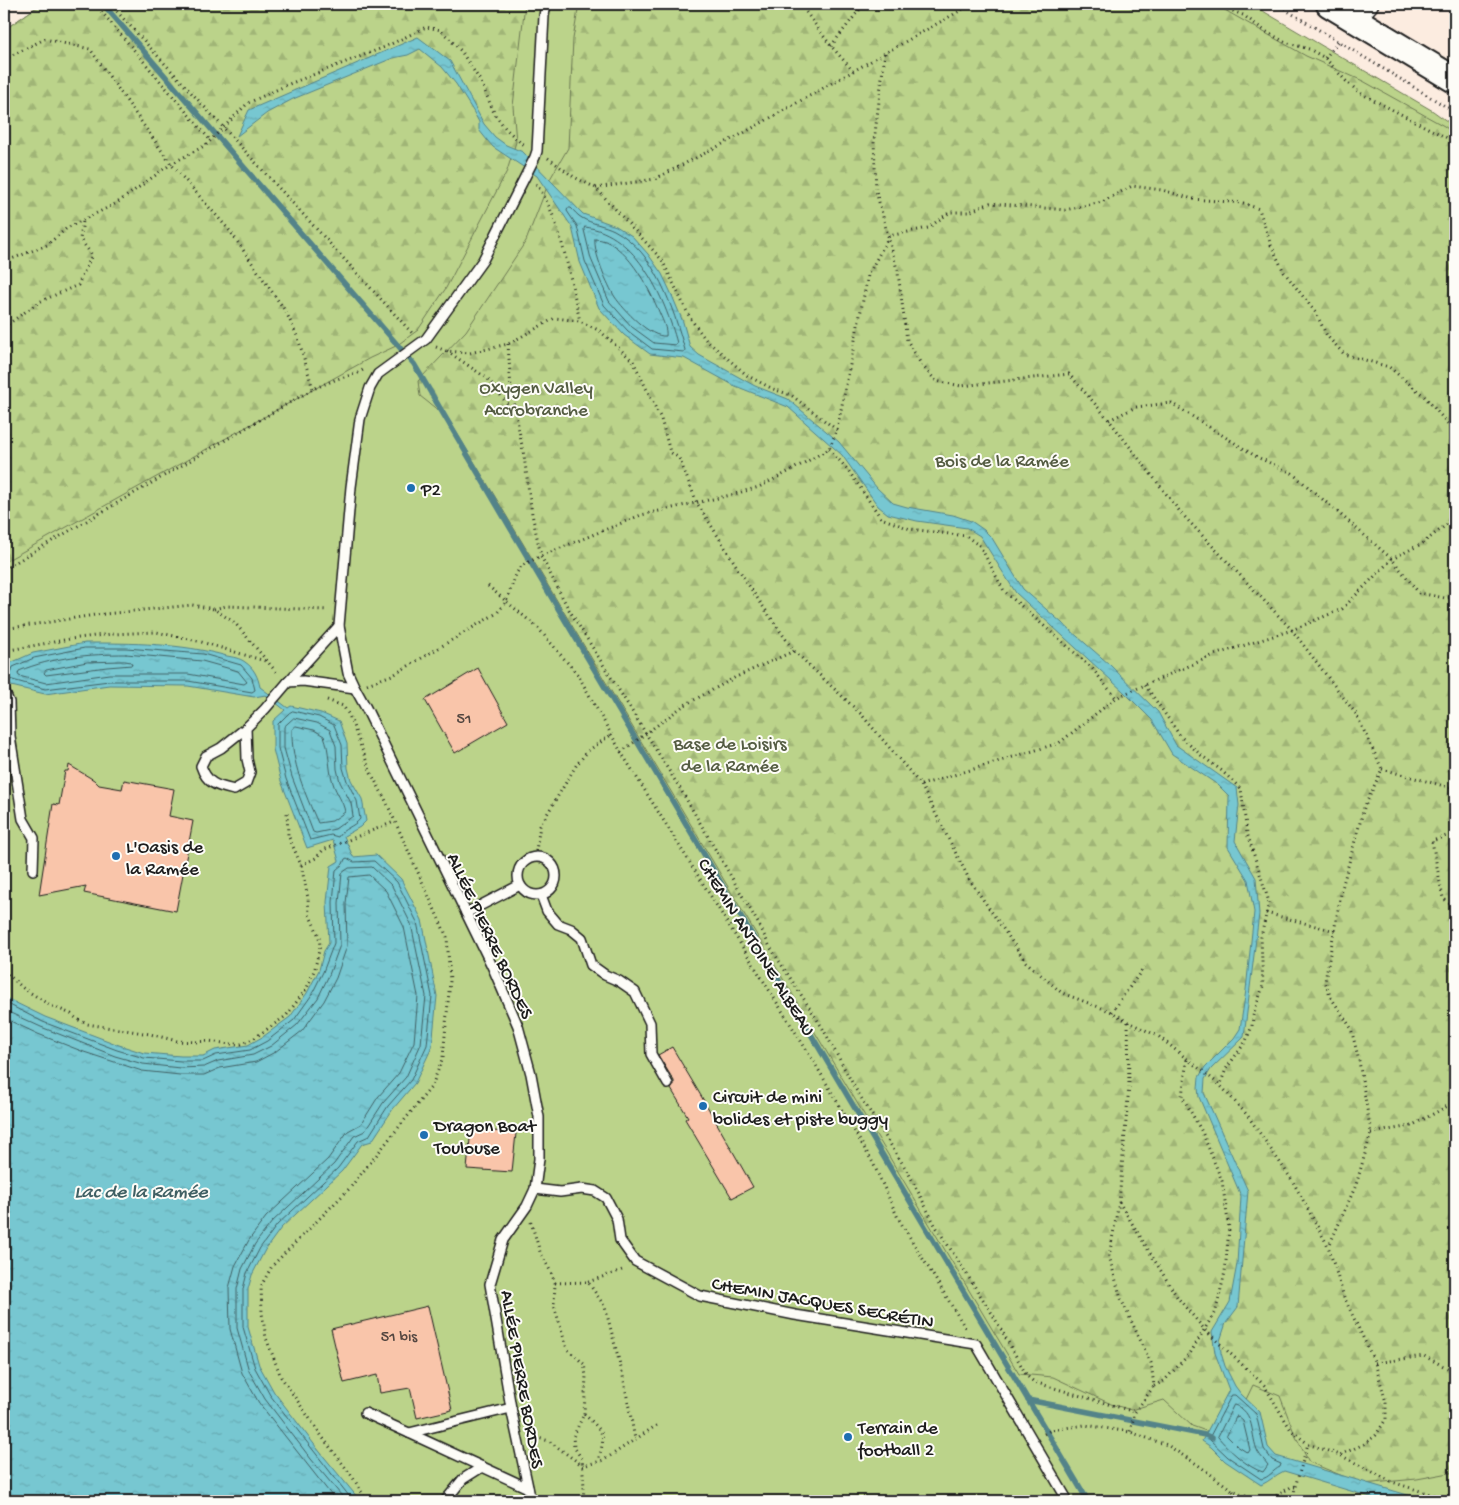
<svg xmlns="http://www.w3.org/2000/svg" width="1459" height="1505" viewBox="0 0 1459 1505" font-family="'Gochi Hand',sans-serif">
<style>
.green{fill:#bbd38a;stroke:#6c7853}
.forest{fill:url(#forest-firs);stroke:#6c7853}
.water{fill:url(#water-ripples);stroke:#538389}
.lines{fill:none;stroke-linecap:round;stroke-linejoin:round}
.shore{stroke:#406064;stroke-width:1}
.stream{stroke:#538389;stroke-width:5.5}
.building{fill:#f9c5aa;stroke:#1c1c1c}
.service-casing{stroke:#1c1c1c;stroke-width:12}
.minor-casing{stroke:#1c1c1c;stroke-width:21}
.secondary-casing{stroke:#1c1c1c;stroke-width:29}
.path{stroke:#1c1c1c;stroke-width:3;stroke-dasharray:1 4;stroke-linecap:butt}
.service{stroke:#fdfcf7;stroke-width:9}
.minor{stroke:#fdfcf7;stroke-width:18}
.secondary{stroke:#fdfcf7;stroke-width:25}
.poi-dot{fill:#1f6fb2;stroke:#fdfcf7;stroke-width:2}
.labels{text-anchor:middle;stroke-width:4;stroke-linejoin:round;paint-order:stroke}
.number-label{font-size:16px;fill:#534640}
.park-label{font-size:19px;fill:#545c42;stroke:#fdfcf7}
.poi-label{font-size:19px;fill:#1c1c1c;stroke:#fdfcf7;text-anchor:start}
.street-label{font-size:19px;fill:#1c1c1c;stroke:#fdfcf7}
.water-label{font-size:20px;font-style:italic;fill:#406064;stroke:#fdfcf7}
</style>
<defs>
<pattern id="forest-firs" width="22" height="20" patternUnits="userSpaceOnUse" patternTransform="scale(1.25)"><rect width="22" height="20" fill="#bbd38a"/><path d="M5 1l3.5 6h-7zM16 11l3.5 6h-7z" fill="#a0b576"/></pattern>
<pattern id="water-ripples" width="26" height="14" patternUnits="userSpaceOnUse" patternTransform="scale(1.25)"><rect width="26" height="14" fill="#77c7d1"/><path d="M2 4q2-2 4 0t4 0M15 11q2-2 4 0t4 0" fill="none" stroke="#66aab3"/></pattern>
</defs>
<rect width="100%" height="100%" fill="#fcece0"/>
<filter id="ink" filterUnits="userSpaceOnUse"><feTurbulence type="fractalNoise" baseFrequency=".02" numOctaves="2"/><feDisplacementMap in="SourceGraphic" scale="10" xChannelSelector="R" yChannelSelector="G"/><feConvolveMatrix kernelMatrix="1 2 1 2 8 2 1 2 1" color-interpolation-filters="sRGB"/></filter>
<g filter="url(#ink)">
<polygon class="green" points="41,4 1251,4 1433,111 1455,127 1455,1501 4,1501 4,30"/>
<g class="forest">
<polygon points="41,4 525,4 513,106 516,142 507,171 446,288 418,330 396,346 370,358 4,562 4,30"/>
<polygon points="579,4 1214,4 1306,56 1363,81 1444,126 1455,134 1455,1472 1417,1479 1362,1484 1309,1462 1295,1435 1280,1396 1253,1385 1239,1414 1220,1436 1192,1426 1164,1400 1131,1410 1111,1404 1053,1377 1019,1374 448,418 420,396 418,381 466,331 526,241 550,179 568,148 573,39"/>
</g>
<g class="water">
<path d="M 418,37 L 450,61 L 484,124 L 495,137 L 506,145 L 523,152 L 583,214 L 616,226 L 632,236 L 648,254 L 662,274 L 671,293 L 683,322 L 690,347 L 699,355 L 755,386 L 788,399 L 839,442 L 877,488 L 893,503 L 907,507 L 953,515 L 971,521 L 984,530 L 992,538 L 1023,589 L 1109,664 L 1158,712 L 1176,745 L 1237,788 L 1239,805 L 1235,841 L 1256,878 L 1259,914 L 1244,1037 L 1211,1069 L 1205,1079 L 1204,1093 L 1248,1191 L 1238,1307 L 1226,1323 L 1220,1341 L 1221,1353 L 1225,1366 L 1235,1386 L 1241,1394 L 1260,1412 L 1268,1447 L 1276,1456 L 1428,1501 L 1384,1501 L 1284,1471 C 1275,1475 1270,1481 1261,1485 L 1225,1461 L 1211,1447 L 1202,1441 L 1229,1390 L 1215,1353 L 1212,1332 L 1230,1302 L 1237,1264 L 1241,1196 L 1199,1097 L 1198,1088 L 1199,1077 L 1205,1067 L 1234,1038 L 1240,1029 L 1246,990 L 1254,912 L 1248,880 L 1228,847 L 1229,796 L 1218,785 L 1172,754 L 1152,720 L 1124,692 L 1016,593 L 980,536 L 967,528 L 917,521 L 888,514 L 878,506 L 842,455 L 788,407 L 733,385 L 684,358 L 650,354 L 624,335 L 599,308 L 580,262 L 572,227 L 537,176 L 493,147 L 487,140 L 479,130 L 479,122 L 473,111 L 456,84 L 442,67 L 420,49 L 408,55 L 393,58 L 293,99 L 267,113 L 237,136 L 249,110 Z"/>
<path d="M 85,643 C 133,643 180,643 227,656 C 232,657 240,658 245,662 C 254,668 258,677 260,687 L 288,708 L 291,706 L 321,713 L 339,721 L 347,744 L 348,768 L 351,780 L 362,799 L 366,821 L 360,827 L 344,836 L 353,857 L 376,855 L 401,879 L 422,920 L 437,996 L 432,1047 L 415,1083 L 393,1109 L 372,1141 L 362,1144 L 342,1171 L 281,1228 L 265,1250 L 252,1275 L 248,1289 L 248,1327 L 259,1365 L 274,1392 L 320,1452 L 358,1498 L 359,1501 L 4,1501 L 4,997 L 45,1017 L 119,1045 L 144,1053 L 181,1056 L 203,1056 L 215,1050 L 248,1045 L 264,1036 L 290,1017 L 307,993 L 319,970 L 324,951 L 329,943 L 327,902 L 331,866 L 339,861 L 333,840 L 307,848 L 281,781 L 273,749 L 273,721 L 285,710 L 266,695 L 254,697 L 188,686 L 109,685 L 45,694 L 7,685 L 4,687 L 4,675 L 6,675 L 8,664 L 33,653 Z"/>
</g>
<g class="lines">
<g class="shore">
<path d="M 568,208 L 571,208 C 574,211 578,216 582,218 C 592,224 604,225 614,230 C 656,252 673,308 685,350 L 684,352 L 652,349 L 628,331 L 604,305 L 585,261 L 577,226 L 567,211 Z"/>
<path d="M 585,227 C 637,233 665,299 677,343 L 676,345 L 654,343 L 632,327 L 609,301 L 591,259 L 584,230 Z"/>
<path d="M 595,239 C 625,239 650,290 660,314 C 663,321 667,329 666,336 C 650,338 624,310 615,297 C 608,286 593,252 595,239 Z"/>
<polygon points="85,648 126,648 203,654 241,665 252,678 255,690 252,692 188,681 109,681 45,689 9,679 13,667 34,658"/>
<path d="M 126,654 L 202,661 L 238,671 L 247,682 L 244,684 L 188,674 L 109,674 L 46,683 L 19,676 L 18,674 L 19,671 C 53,657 89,654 126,654 Z"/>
<polygon points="125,661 131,662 132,665 107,667 46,675 44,673 46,670 87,662"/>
<path d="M 293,711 L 319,717 L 334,725 L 342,745 L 343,768 L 347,781 L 357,801 L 360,819 C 354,827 343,828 338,837 L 331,835 L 310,840 L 286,779 L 278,748 L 278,724 L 289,713 Z"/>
<polygon points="294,718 317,723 330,730 336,746 337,769 340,782 351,803 353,816 335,829 316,833 313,832 292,777 284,748 284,727"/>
<path d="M 296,726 L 314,730 L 324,736 C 330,751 328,767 333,783 C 336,793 343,801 345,812 L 332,821 L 318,823 C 305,794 291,762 292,730 Z"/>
<polyline points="4,1002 43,1022 117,1050 144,1058 181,1061 203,1061 216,1055 250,1050 267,1041 294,1020 311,996 323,972 334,943 333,902 336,870 343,864 345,859 347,858 354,862 374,861 397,882 417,922 432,996 427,1045 411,1080 388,1106 369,1136 358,1141 338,1168 277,1225 260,1248 247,1273 243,1289 243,1327 255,1368 270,1395 353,1501"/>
<polyline points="4,1010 41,1027 115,1056 143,1064 180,1068 204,1067 218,1061 253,1055 271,1046 297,1025 318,998 329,975 340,945 339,903 342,873 349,868 372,867 392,886 411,924 426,996 421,1044 406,1077 383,1103 365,1131 354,1136 334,1164 272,1222 255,1244 242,1269 237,1289 237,1328 249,1371 265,1399 311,1459 346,1501"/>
<polyline points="4,1018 38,1034 84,1052 142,1071 180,1075 204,1075 220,1068 256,1062 275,1052 302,1031 324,1001 336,978 347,946 346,903 349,877 369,875 386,891 404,927 418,996 414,1042 399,1073 378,1097 361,1124 348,1131 328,1159 266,1217 249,1240 235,1266 229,1288 230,1329 242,1373 259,1403 336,1501"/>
<path d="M 1232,1395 L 1235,1395 L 1256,1414 L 1264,1449 L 1272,1460 L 1281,1464 L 1280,1467 C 1273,1470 1269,1478 1261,1479 L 1228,1457 L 1209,1439 Z"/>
<path d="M 1234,1405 C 1256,1411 1250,1436 1258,1452 C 1261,1457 1265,1461 1268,1465 L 1263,1472 C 1248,1468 1228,1449 1218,1437 Z"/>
<polygon points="1237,1416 1243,1421 1250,1450 1248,1453 1237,1446 1227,1436"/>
</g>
<g class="stream">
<polyline points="103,4 414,364 511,529 1088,1501"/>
<polyline points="1028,1400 1205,1435 1212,1438"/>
</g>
</g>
<g class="building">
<polygon points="478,668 508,722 455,753 425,700"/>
<polygon points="69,765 94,780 99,785 122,789 124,780 174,789 169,816 193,821 176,911 84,893 86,886 39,895 53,804 59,805 65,771 68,771"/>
<polygon points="672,1047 707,1106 753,1187 732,1198 685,1119 688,1117 671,1089 674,1085 674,1081 658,1055"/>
<polygon points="471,1129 516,1133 512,1172 467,1169"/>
<polygon points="428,1306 452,1410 417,1418 410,1388 380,1393 377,1375 344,1383 331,1329"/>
</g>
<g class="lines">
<defs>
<g id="service">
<polyline points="288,682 339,626"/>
<polyline points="4,691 9,702 10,736 23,819 34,838 33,870"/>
<path d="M 246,728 L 247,759 L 250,772 L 246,783 L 234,790 C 217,786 207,784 201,766 L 206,756 L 221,748 L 246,728 L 265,709 L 288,682 L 303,681 L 355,688"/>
<circle cx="537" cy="876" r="19"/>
<polyline points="541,895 547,911 558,924 571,929 582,938 591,965 605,975 619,981 635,992 650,1023 651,1054 668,1084"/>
<polyline points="466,913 520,885"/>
<polyline points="535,1189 560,1192 582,1189 595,1191 606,1198 617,1219 620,1240 635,1261 700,1296 795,1315 976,1344 1068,1501"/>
<polyline points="511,1408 409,1433 528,1488"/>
<polyline points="365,1413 409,1433"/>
<polyline points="445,1501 463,1479 482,1467"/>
<polyline points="531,1501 511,1408 490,1284 503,1240 527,1206 535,1189 539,1159 539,1117 531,1074 518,1026 493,968 366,708 355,688 348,673 339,626 351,487 360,419 370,388 378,374 426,339 483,260 535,157 537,151 544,16 546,4"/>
</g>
<polyline id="minor" points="1355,20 1369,4"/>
<polyline id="secondary" points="1329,4 1455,80"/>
</defs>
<use href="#service" class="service-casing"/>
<use href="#minor" class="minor-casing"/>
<use href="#secondary" class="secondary-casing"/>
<g class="path">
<polyline points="95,4 210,140"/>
<polyline points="110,4 412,333"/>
<polyline points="800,4 831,46 853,71"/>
<polyline points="1214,4 1243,15 1265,31 1285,42 1309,49 1325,58 1346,81 1360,93 1455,142"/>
<polyline points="1276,4 1455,112"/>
<polyline points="831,46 864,4"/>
<polyline points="885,53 874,141 876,191 898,273 907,340 921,364 936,381 961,386 1069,374 1109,420 1181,513 1292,630 1356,714 1382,769 1364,808 1342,888 1325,981 1330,996 1351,1028 1359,1061 1371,1133 1356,1185 1329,1246"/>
<polyline points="1325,58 1339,41"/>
<polyline points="4,59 45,39 90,49 171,164 230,231 286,312 298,338 313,389"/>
<polyline points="548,158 574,177 596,188 662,260 690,318 706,340 748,376 773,389 791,395 837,430"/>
<path d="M 536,184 C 560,214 571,283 580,321"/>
<polyline points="596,188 655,179 740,135 972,4"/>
<polyline points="4,262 47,245 67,228 117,203 171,164 206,145 248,103 289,84 385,47 426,27 441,30 461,51 481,82 495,115 506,129 520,142 525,145"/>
<polyline points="4,327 39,302 78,285 92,255 80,239 83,221"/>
<polyline points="508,344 511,389 524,456 532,514 541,556 568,608 681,790 758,923 770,947 822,1027 855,1088 909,1174 935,1225 993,1315 1027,1376 1034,1382 1135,1412"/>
<polyline points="436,347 446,351 470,353 508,344 555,318 580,321 600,331 633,361 661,419 670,452 679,458 697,503 753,592 794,651 861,714 921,785 969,879 1026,962 1062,993 1112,1012 1128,1022 1158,1036 1220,1085 1248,1116 1292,1180 1328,1246 1344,1297 1375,1363 1386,1402 1386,1419 1376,1435 1364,1444 1340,1455"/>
<polyline points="447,351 488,379 515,414"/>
<polyline points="1109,420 1136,407 1171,403 1257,457 1292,473 1392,559 1419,593 1445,598 1455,597"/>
<polyline points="829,449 848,470 881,518 910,529 966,536 980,546 1004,591 1091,667 1116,698"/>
<polyline points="4,569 313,389 337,379 358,373 363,370"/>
<polyline points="488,586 538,628 578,675 621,752 814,1062 873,1163 898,1218 966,1329"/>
<polyline points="214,609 226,606 328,610"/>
<polyline points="4,629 95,615 192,605 214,609 235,623 278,674"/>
<polyline points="4,651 70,639 112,634 156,632 198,641 265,661"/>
<polyline points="367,684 395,674 497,613 506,602 516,574 521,566 541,556 641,515 731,495 759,487 788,472 829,449 837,430 868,275 889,236 928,228 950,212 969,212 990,203 1065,210 1102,202 1132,186 1162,190 1193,199 1243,203 1259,209 1271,245 1284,272 1316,313 1327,336 1344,354 1389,367 1424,396 1455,432"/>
<polyline points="1145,685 1181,737 1201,755 1222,771 1241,789 1247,833 1269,902 1261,937 1263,986 1253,1016 1252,1026 1246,1041 1226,1069 1220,1085"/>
<polyline points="327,700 343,706 349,715 371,773 385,799 447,937 450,981 443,1057 432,1086 349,1189 272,1266 261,1286 262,1313 266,1338 281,1377 323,1438 352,1476 367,1501"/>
<polyline points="621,752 683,706 736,677 794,651"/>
<polyline points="1382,769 1455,789"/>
<polyline points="921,785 1059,743 1116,698 1122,695 1214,655 1292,630 1342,609 1392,559 1423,543 1455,518"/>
<polyline points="1455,833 1432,841 1443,898 1455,908"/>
<polyline points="535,856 540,826 577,764 589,750 611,735"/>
<polyline points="301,865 316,858 323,850 394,822"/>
<polyline points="1266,913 1335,931"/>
<polyline points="4,971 23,988 48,1004 71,1014 77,1019 87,1024 150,1034 177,1041 195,1042 209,1041 230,1044 241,1044 253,1039 286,1016 307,988 315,968 320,946 319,936 309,914 308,898 301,865 288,835 287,812"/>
<polyline points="1112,1012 1144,967"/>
<polyline points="1128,1022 1129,1086 1119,1202 1109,1256 1121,1299 1151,1363 1154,1386 1135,1412 1130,1432"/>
<polyline points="1371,1133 1411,1126 1455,1102"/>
<polyline points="1119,1202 1177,1297 1205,1330 1264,1385 1291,1430 1308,1444 1340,1455 1392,1482 1452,1501"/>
<polyline points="531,1222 540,1252 551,1272 555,1283 554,1305 567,1349 584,1364 586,1376 584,1414 573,1437 574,1447 582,1459 584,1487 583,1501"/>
<polyline points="588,1282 625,1269"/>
<polyline points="555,1283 588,1282 605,1307 623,1376 635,1439"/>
<polyline points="1375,1363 1424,1356 1455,1372"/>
<polyline points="1154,1386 1164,1381 1191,1352 1216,1310 1225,1272 1229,1228 1222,1181 1202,1132 1182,1096 1187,1059"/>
<path d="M 584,1414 C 605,1434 606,1433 598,1461"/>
<polyline points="1044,1434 1051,1430 1085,1425 1130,1432 1167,1445 1198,1465 1232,1490 1261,1501"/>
<polyline points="531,1436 549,1441 583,1466 604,1460 657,1425"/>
<polyline points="1233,1491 1239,1501"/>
<polyline points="1268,1501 1291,1487 1295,1487"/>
<polyline points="1293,1501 1295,1487 1308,1444"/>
</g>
<use href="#service" class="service"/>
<use href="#minor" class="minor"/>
<use href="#secondary" class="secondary"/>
</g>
</g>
<g class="poi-dot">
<circle cx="411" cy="488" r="5"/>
<circle cx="116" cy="856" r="5"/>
<circle cx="703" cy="1106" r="5"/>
<circle cx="424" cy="1135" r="5"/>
<circle cx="848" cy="1437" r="5"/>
</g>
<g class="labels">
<g class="number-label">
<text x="464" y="723">51</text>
<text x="399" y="1341">51 bis</text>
</g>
<g class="park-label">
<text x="536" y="393">Oxygen Valley<tspan x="536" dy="22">Accrobranche</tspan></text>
<text x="1002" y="466">Bois de la Ramée</text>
<text x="730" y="749">Base de Loisirs<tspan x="730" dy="22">de la Ramée</tspan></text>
</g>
<g class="poi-label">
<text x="421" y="495">P2</text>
<text x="126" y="852">L'Oasis de<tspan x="126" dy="22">la Ramée</tspan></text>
<text x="713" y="1102">Circuit de mini<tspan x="713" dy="22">bolides et piste buggy</tspan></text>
<text x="434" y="1131">Dragon Boat<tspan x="434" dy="22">Toulouse</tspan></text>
<text x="858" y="1433">Terrain de<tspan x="858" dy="22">football 2</tspan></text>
</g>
<g class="street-label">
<text transform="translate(492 935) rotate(65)" y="7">ALLÉE PIERRE BORDES</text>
<text transform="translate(758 946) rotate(58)" y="7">CHEMIN ANTOINE ALBEAU</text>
<text transform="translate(823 1301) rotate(10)" y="7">CHEMIN JACQUES SECRÉTIN</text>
<text transform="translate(524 1379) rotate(80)" y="7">ALLÉE PIERRE BORDES</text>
</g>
<g class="water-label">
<text x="141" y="1197">Lac de la Ramée</text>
</g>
</g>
<rect width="1459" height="1505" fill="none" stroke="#fdfcf7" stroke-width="20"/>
<rect x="10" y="10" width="1439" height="1485" fill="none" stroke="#1c1c1c" stroke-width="2" filter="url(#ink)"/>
</svg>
